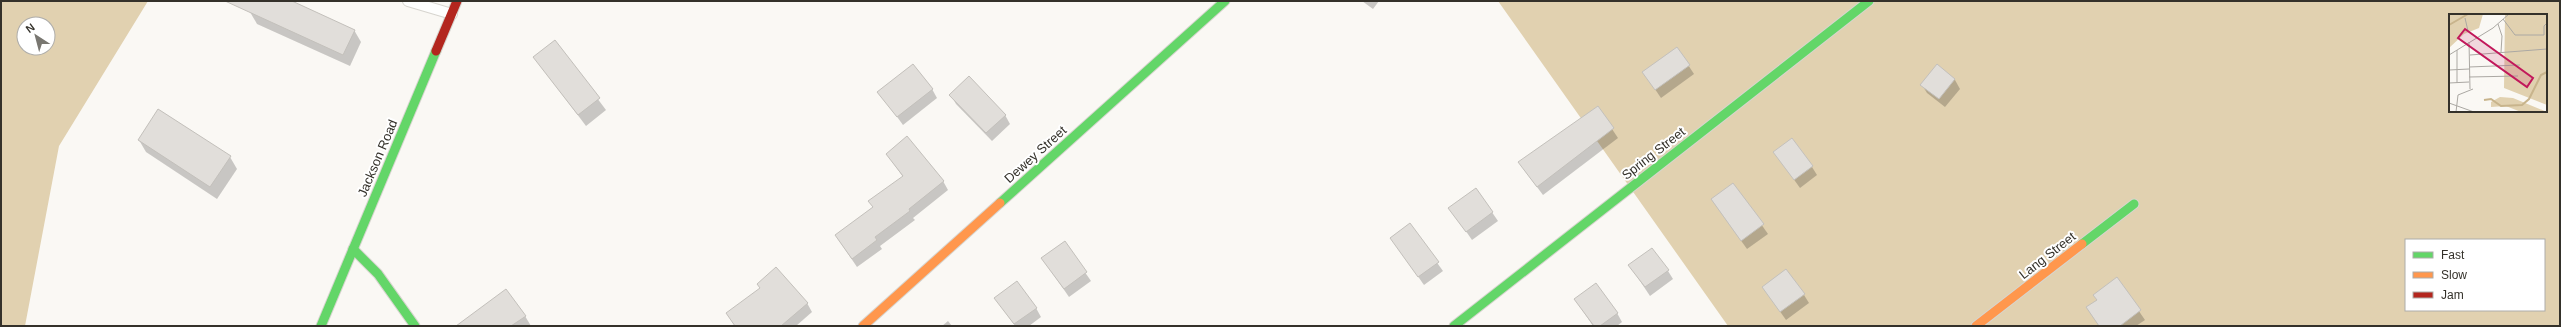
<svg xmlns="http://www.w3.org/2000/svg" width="2561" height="327" viewBox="0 0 2561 327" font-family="Helvetica,sans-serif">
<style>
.forest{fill:#e1d1b0;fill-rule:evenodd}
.shadow{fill:#0003}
.building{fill:#e1deda;stroke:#c3c0bb}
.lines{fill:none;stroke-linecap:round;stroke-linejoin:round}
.lane-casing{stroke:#d7d5cf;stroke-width:12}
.fast-casing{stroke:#d7d5cf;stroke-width:11}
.slow-casing{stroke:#d7d5cf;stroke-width:11}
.jam-casing{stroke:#d7d5cf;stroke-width:11}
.lane{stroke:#fefefd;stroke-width:10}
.fast{stroke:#63d668;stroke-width:9}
.slow{stroke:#ff974d;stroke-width:9}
.jam{stroke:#b3261e;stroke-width:9}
.labels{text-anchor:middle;stroke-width:4;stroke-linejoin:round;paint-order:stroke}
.street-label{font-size:13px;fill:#34312a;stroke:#fff}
.inset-river{fill:none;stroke:#c8b48c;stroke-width:2}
.inset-road{fill:none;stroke:#aba8a3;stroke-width:1}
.view{fill:#c2185b;fill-opacity:0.15;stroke:#c2185b;stroke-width:2}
.inset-edge{fill:none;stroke:#34312a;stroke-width:2}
</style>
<rect width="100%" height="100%" fill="#faf8f4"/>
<g class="forest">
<path d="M 1,1 L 148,1 L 59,146 L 25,326 L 1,326 ZM 24,24 L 48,24 L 48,48 L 24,48 Z"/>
<path d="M 1498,1 L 2560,1 L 2560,326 L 1728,326 ZM 2450,15 L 2546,15 L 2546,111 L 2450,111 ZM 2406,240 L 2544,240 L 2544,310 L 2406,310 Z"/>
</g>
<g class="shadow">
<polygon points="256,1 289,1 354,30 361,42 350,66 257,24 250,12"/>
<polygon points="1362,1 1379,1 1373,9"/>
<polygon points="555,42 606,110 586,126 534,57"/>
<polygon points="1677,48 1694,74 1661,98 1644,73"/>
<polygon points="1937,66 1955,80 1960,89 1945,107 1927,93 1922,85"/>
<polygon points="932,89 937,98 903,125 879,92"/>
<polygon points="951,95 1005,115 1010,124 992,141 956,104"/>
<polygon points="1598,108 1618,138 1543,195 1525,171"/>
<polygon points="159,110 230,157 237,169 217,199 146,152 139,140"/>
<polygon points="887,154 943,181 948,190 913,218 915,220 880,246 882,249 857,267 836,236 874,208 903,177"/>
<polygon points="1780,160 1812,167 1817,175 1800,188"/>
<polygon points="1733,184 1768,234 1747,249 1712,200"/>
<polygon points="1476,189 1498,221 1472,240 1450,208"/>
<polygon points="1410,225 1443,271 1424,285 1391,238"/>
<polygon points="1064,242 1091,281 1069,297 1042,258"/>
<polygon points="1630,266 1668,271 1673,279 1650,296"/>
<polygon points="2117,279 2145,320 2136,326 2099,326 2087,308 2097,300"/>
<polygon points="1763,287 1804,295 1809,303 1786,320"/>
<polygon points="1575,299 1617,313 1622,322 1617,326 1593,326"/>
<polygon points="807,303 812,312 796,326 735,326 727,313"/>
<polygon points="1001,306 1036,308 1041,317 1029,326 1015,326"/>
<polygon points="525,316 531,326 458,326"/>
<polygon points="948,321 952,326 942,326"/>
</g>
<g class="building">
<polygon points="225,1 292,1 355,30 343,55"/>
<polygon points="555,40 600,98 578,115 533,57"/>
<polygon points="1677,47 1690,65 1655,90 1642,72"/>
<polygon points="913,64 933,89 897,117 877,92"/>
<polygon points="1937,64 1955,79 1939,99 1920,85"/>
<polygon points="969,76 1006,115 986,133 949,95"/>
<polygon points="1598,106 1614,128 1537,187 1518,162"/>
<polygon points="158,109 231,156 210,187 138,140"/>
<polygon points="907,136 944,181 909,209 910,211 875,237 877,240 852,259 835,235 873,207 868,201 903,176 886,154"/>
<polygon points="1792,138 1813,166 1794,180 1773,152"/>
<polygon points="1733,183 1764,224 1741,241 1711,199"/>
<polygon points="1476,188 1493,212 1466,232 1448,208"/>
<polygon points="1410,223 1439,262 1418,277 1390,238"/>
<polygon points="1065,241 1087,272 1064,289 1041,258"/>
<polygon points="1652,248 1669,270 1645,287 1628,265"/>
<polygon points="776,267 808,303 781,326 735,326 726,313 760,288 757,284"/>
<polygon points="1786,269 1805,294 1780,312 1762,287"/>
<polygon points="2117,277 2141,310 2120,326 2099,326 2086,307 2097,300 2093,295"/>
<polygon points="1017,281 1037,308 1014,324 994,298"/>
<polygon points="1596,283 1618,313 1600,326 1594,326 1574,299"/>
<polygon points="506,289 526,316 511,326 456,326"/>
</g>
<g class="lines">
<defs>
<polyline id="lane" points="408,1 452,14"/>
<g id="fast">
<polyline points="1000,203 1225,1"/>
<polyline points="2082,244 2134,204"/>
<polyline points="353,249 378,274 415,326"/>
<polyline points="321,326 436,51"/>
<polyline points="1454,326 1869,1"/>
</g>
<g id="slow">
<polyline points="863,326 1000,203"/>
<polyline points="1976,326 2082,244"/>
</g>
<polyline id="jam" points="436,51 457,1"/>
</defs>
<use href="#lane" class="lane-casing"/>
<use href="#fast" class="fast-casing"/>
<use href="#slow" class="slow-casing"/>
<use href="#jam" class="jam-casing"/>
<use href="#lane" class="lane"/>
<use href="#fast" class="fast"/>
<use href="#slow" class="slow"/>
<use href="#jam" class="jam"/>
</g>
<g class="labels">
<g class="street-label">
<text transform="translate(1653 153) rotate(-38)" y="5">Spring Street</text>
<text transform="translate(1035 154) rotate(-42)" y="5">Dewey Street</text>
<text transform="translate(377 158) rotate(-67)" y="5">Jackson Road</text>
<text transform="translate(2047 255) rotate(-38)" y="5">Lang Street</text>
</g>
</g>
<g transform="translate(2449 14)">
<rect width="98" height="98" fill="#faf8f4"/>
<path d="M 0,0 L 34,0 L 30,14 L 15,20 L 0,34 ZM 56,0 L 98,0 L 98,91 L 55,74 ZM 51,83 L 64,84 L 98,98 L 72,98 L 57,92 L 42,93 L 42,88 Z" fill="#e1d1b0"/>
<path class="inset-river" d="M 0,11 L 19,0M 35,86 L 42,85 L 52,92 L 73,91 L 80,85 L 92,61 L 98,58"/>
<path class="inset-road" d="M 16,4 L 19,17 L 28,24M 54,5 L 66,21 L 95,21 L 95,12 L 98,9M 49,10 L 53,22 L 52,38M 20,28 L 21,75M 0,41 L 44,14 L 60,0M 21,41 L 98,35M 20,53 L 71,51M 0,56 L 20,55M 20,63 L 69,62M 0,69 L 20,68M 8,69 L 8,36M 9,81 L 24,75M 0,89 L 25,98M 7,98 L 9,81"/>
<path class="view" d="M 16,15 L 84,64 L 78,73 L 9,24 Z"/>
<rect width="98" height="98" class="inset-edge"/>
</g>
<rect width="2561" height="327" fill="none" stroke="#34312a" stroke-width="4"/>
<rect x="2405" y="239" width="140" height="72" fill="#ffffff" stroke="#aeadaa"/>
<rect x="2413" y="252" width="20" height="6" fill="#63d668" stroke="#aeadaa"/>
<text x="2441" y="259" font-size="12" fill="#34312a">Fast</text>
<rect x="2413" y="272" width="20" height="6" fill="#ff974d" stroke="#aeadaa"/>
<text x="2441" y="279" font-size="12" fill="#34312a">Slow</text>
<rect x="2413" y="292" width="20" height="6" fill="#b3261e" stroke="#aeadaa"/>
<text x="2441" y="299" font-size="12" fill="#34312a">Jam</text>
<g transform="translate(36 36) rotate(324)"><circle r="19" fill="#ffffff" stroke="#aeadaa"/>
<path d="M0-3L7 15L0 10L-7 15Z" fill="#797771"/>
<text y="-6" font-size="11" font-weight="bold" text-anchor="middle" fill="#34312a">N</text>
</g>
</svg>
